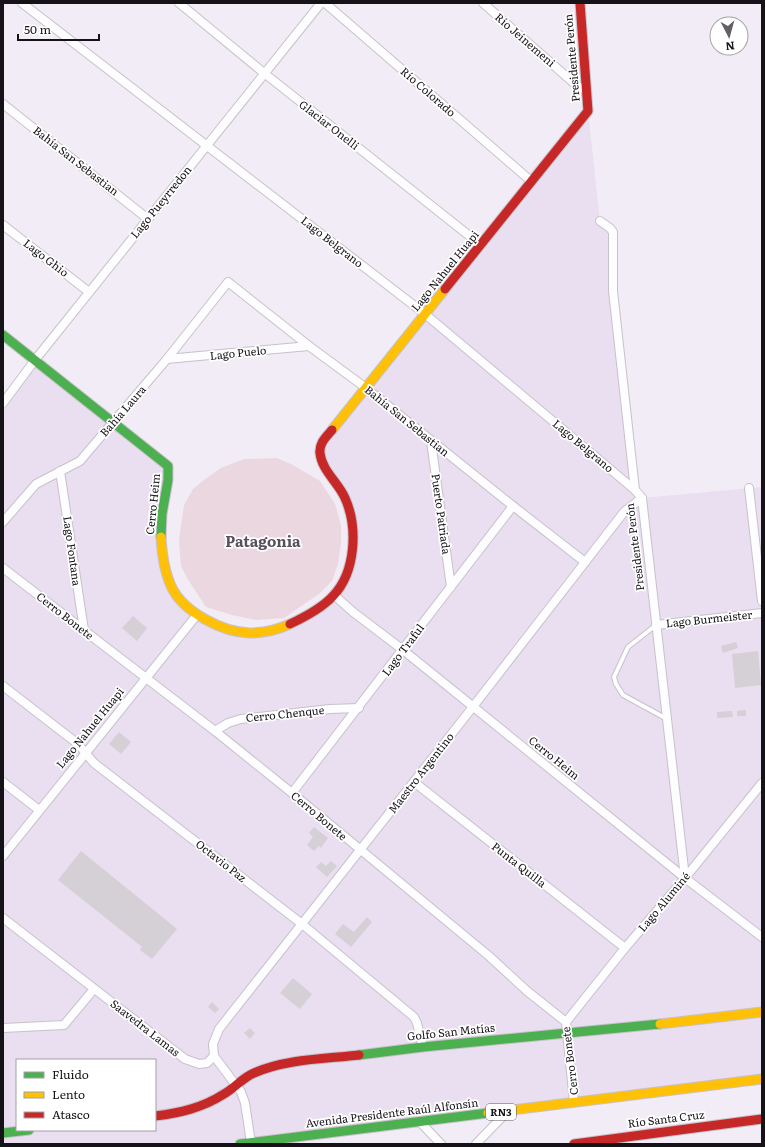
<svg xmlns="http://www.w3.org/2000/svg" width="765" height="1147" viewBox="0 0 765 1147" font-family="Literata,serif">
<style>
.built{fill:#eadff0;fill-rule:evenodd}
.green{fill:#ebd7df}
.building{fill:#d5cfd6}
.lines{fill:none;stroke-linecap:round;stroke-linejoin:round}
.lane-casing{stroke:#c7c2c9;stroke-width:6}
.street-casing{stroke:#c7c2c9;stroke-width:10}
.fast-casing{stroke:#c7c2c9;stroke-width:11}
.slow-casing{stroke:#c7c2c9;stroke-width:11}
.jam-casing{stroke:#c7c2c9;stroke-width:11}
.lane{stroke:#fdfcfe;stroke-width:4}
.street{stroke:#fdfcfe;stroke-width:8}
.fast{stroke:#4caf50;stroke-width:9}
.slow{stroke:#ffc107;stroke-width:9}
.jam{stroke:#c62828;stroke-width:9}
.labels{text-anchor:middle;stroke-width:3.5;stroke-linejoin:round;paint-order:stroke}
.shield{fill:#fff;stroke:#5c5a5d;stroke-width:1}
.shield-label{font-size:10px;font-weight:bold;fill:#161318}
.street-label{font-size:11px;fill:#161318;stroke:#fff}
.district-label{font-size:15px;font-weight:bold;fill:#58505d;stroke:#fff}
</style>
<rect width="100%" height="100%" fill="#f2ecf6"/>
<path class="built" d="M 588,111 L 600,221 L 610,228 L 613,291 L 634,481 L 642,498 L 762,487 L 762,1079 L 240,1144 L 3,1144 L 3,403 L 35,360 L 168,466 L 161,536 L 182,604 L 249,633 L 312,613 L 348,569 L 351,518 L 319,453 ZM 17,1060 L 155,1060 L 155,1130 L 17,1130 Z"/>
<polygon class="green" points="277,458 291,464 320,481 335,504 341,525 341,543 338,564 332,581 319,594 284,618 256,620 232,615 206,607 187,578 181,566 179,540 184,505 193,489 204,480 221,468 244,459"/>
<g class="building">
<polygon points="133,616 147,628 137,641 122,628"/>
<polygon points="736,642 738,648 723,653 721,646"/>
<polygon points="758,651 761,685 735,688 732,654"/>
<polygon points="746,710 746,716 737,716 737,711"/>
<polygon points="732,711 733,717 717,718 717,712"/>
<polygon points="119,732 131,742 121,754 109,744"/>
<polygon points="314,827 328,838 321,848 319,846 314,851 307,845 313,837 309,833"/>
<polygon points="81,851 177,929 152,959 140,950 142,947 136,942 58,880"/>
<polygon points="331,861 337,866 327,877 316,867 321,862 326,866"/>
<polygon points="367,917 372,922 351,947 335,934 343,924 354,932"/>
<polygon points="293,978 312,994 300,1009 280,993"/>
<polygon points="212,1002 219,1009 215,1013 208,1007"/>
<polygon points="250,1028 255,1033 250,1039 244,1033"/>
</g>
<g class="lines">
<defs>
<polyline id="lane" points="656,625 628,647 614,677 616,684 623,695 667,719"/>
<g id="street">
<polyline points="22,3 425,314 635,490"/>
<polyline points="179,3 264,73 481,245"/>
<polyline points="325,3 531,181"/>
<polyline points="483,3 576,85 587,91"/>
<polyline points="3,104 148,219"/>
<polyline points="600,221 610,228 613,232 613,291 635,490 642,498 685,878"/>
<polyline points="3,225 89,292"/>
<polyline points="167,359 309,346"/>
<polyline points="3,403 35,360 321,3"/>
<polyline points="431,441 451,587"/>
<polyline points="60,471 84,630"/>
<polyline points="749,488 762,601"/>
<polyline points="3,522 36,484 80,461 167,359 228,282 309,346 366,388 513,506 585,562"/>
<polyline points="3,568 215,731 292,793 489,956 527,991 566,1022 574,1102"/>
<polyline points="334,595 353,612 403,650 685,878 762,937"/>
<polyline points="656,625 762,613"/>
<polyline points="3,686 78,744 94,763 302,924 414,1017 417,1023 423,1047"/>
<polyline points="215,731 228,723 241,719 330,709 359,708"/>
<polyline points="3,782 39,810"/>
<polyline points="414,782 625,948"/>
<polyline points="292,793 513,506"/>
<polyline points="3,856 196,616"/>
<polyline points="3,918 185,1059 199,1064 207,1063 214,1056"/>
<polyline points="566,1022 625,948 685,878 762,783"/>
<polyline points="3,1028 64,1025 94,989"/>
<polyline points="214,1056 213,1044 219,1029 472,708 624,512 642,498"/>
<polyline points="214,1056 241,1092 245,1103 251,1143"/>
<polyline points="420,1122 441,1144"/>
<polyline points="476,1144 506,1113"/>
</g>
<g id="fast">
<polyline points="3,335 168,466 168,480 162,514 161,537"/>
<polyline points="359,1055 423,1047 660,1024"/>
<polyline points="3,1133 29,1130"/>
<polyline points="240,1144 488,1113"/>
</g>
<g id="slow">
<polyline points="332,430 445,289"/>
<path d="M 161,537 C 162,554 164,572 172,588 C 184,612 222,632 249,633 C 263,633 277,630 290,624"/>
<polyline points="660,1024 762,1012"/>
<polyline points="488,1113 762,1079"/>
</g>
<g id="jam">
<polyline points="445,289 588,111 580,3"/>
<path d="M 290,624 C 305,617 322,608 333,596 C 356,572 358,527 345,498 C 338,482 322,471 320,453 C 319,443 326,437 332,430"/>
<path d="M 155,1116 C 180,1113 202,1108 224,1094 C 235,1088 242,1078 254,1073 C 286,1059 324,1059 359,1055"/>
<polyline points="574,1144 762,1119"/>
</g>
</defs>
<use href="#lane" class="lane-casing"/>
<use href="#street" class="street-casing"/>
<use href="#fast" class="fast-casing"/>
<use href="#slow" class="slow-casing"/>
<use href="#jam" class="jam-casing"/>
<use href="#lane" class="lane"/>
<use href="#street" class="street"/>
<use href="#fast" class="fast"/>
<use href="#slow" class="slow"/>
<use href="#jam" class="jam"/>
</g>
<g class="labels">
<rect class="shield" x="486" y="1104" width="30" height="16" rx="3"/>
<g class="shield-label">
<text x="501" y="1116">RN3</text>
</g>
<g class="street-label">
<text transform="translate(525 40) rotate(41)" y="4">Río Jeinemeni</text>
<text transform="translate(572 58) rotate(-95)" y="4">Presidente Perón</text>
<text transform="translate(428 92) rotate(41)" y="4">Río Colorado</text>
<text transform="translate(329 125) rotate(38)" y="4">Glaciar Onelli</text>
<text transform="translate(76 161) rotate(38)" y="4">Bahía San Sebastian</text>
<text transform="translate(161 202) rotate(-51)" y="4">Lago Pueyrredon</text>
<text transform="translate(332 242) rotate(38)" y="4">Lago Belgrano</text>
<text transform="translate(46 258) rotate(38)" y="4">Lago Ghio</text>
<text transform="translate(445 271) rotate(-51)" y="4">Lago Nahuel Huapi</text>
<text transform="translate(238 353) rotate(-6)" y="4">Lago Puelo</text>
<text transform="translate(123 411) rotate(-49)" y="4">Bahía Laura</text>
<text transform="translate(407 421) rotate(39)" y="4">Bahía San Sebastian</text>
<text transform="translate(583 446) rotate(40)" y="4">Lago Belgrano</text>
<text transform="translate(153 504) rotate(-84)" y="4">Cerro Heim</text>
<text transform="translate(441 514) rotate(82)" y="4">Puerto Patriada</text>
<text transform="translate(635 547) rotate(-97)" y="4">Presidente Perón</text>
<text transform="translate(72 551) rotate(82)" y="4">Lago Fontana</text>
<text transform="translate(65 616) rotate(38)" y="4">Cerro Bonete</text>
<text transform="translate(709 619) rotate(-6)" y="4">Lago Burmeister</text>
<text transform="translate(403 650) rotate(-53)" y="4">Lago Traful</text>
<text transform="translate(285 714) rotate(-6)" y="4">Cerro Chenque</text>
<text transform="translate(90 728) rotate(-51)" y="4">Lago Nahuel Huapi</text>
<text transform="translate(554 758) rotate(39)" y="4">Cerro Heim</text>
<text transform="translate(421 773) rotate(-52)" y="4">Maestro Argentino</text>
<text transform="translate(319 816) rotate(40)" y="4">Cerro Bonete</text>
<text transform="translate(221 861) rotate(38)" y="4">Octavio Paz</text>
<text transform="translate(519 865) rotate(38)" y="4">Punta Quilla</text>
<text transform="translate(664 902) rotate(-50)" y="4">Lago Aluminé</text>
<text transform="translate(145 1028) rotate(38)" y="4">Saavedra Lamas</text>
<text transform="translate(451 1032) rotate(-6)" y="4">Golfo San Matías</text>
<text transform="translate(570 1061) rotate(-97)" y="4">Cerro Bonete</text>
<text transform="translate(392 1113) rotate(-7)" y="4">Avenida Presidente Raúl Alfonsín</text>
<text transform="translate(666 1119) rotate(-7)" y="4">Río Santa Cruz</text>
</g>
<g class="district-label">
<text x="263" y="547">Patagonia</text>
</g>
</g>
<rect width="765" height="1147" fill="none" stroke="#161318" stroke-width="8"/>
<rect x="16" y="1059" width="140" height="72" fill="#ffffff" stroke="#a2a1a3"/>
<rect x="24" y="1072" width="20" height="6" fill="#4caf50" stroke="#a2a1a3"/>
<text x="52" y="1079" font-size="12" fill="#161318">Fluido</text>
<rect x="24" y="1092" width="20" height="6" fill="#ffc107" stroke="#a2a1a3"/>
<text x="52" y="1099" font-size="12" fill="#161318">Lento</text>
<rect x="24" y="1112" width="20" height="6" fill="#c62828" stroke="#a2a1a3"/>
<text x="52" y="1119" font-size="12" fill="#161318">Atasco</text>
<g transform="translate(729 36) rotate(174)"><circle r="19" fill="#ffffff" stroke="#a2a1a3"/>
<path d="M0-3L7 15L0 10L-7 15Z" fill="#635f66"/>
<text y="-6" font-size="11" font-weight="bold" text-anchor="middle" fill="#161318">N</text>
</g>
<path d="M18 34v6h81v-6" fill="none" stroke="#161318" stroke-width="2"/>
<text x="24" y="34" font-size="12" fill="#161318" stroke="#ffffff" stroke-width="3" paint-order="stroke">50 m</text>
</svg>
